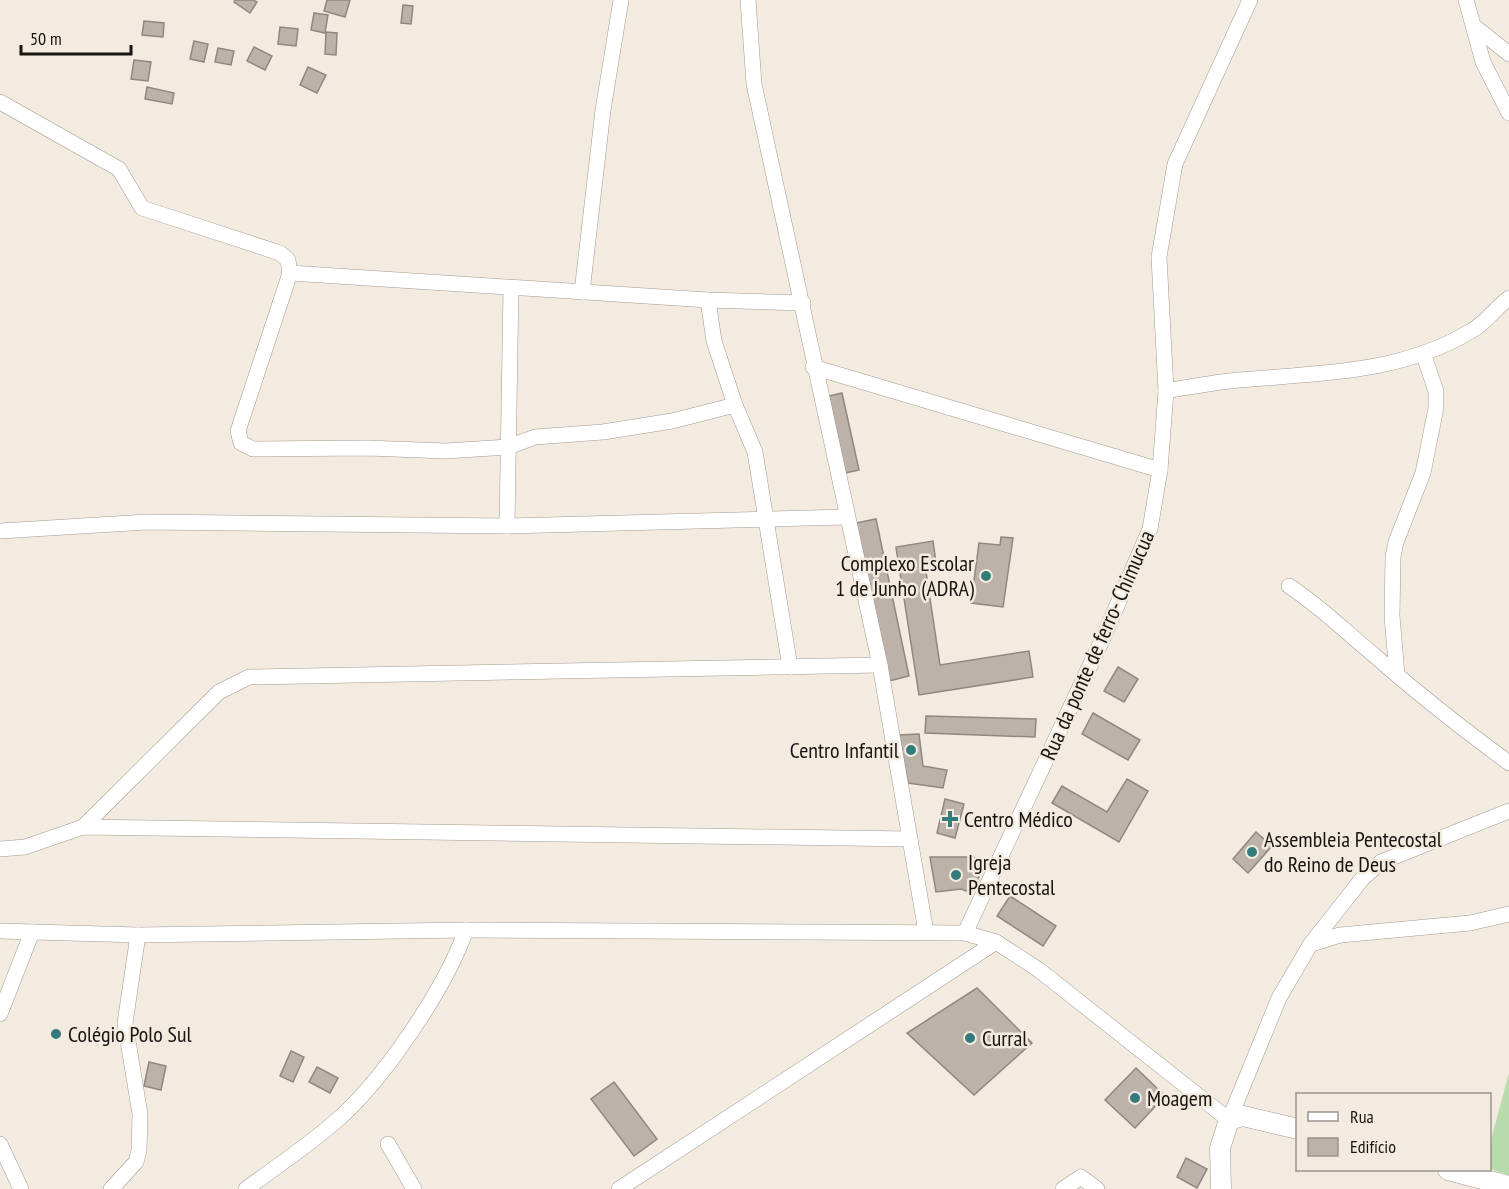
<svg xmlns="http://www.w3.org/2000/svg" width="1509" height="1189" viewBox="0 0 1509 1189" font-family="'PT Sans Narrow',sans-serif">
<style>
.green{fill:#b8dbac}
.building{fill:#bcb2a9;stroke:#90877e;stroke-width:1.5}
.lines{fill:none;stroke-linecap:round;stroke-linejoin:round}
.minor-casing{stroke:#a19a90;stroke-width:16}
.major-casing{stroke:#a19a90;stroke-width:21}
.minor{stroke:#fff;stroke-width:15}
.major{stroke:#fff;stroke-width:20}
.poi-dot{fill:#337c7b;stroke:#f3ebe0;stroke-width:2}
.labels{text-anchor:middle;stroke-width:5;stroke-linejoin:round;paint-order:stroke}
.poi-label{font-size:22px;fill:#171411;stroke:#f3ebe0;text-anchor:start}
.street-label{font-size:22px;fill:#171411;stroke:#f3ebe0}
</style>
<rect width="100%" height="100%" fill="#f3ebe0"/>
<polygon class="green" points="1509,1073 1509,1175 1490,1169 1490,1143"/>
<g class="building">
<polygon points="235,0 253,0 257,2 250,13 234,2"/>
<polygon points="327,0 350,0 345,17 324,11"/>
<polygon points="403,5 413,6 411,24 401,23"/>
<polygon points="314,13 328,15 325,33 311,30"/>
<polygon points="144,21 164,23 163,37 142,35"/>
<polygon points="280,27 298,29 296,46 278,44"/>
<polygon points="326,32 337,33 336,55 325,54"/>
<polygon points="194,41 208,44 204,62 190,59"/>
<polygon points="254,47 272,56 265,70 247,61"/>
<polygon points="218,48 234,51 231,65 215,62"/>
<polygon points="134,60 151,62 148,81 131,79"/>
<polygon points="308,67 326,75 317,93 300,85"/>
<polygon points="147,87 174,93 172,104 145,99"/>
<polygon points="842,393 859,470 845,473 829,396"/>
<polygon points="876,519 909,676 889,681 856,523"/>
<polygon points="1001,537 1013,538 1003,607 971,603 979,543 1000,545"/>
<polygon points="933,541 936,563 925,565 940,665 1029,651 1033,677 919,695 896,547"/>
<polygon points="1118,667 1138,679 1124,702 1104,691"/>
<polygon points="1093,713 1140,740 1128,760 1082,734"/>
<polygon points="926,716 1036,719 1035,737 925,733"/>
<polygon points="919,734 923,766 947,770 943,788 908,783 899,735"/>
<polygon points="1127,779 1148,791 1119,842 1052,803 1062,786 1107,812"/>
<polygon points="945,799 964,804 955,838 937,833"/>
<polygon points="1256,832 1272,846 1248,873 1233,859"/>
<polygon points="930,857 973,857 985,862 972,893 961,889 936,892"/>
<polygon points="1010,896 1056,926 1043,946 997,916"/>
<polygon points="977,988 1032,1043 974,1095 907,1033"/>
<polygon points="291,1051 304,1057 293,1082 280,1076"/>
<polygon points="149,1062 166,1066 161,1090 144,1086"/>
<polygon points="317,1067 338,1078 330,1093 309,1082"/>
<polygon points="1136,1068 1165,1096 1135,1128 1105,1100"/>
<polygon points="614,1082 657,1139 634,1156 591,1099"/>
<polygon points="1186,1158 1207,1169 1197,1188 1177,1177"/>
</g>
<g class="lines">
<defs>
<g id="minor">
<polyline points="748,0 754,84 880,665 926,932"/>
<polyline points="1466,0 1483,62 1509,113"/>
<polyline points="1474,26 1509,54"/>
<polyline points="0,102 119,169 142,208 280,253 288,260 290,273 708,300 803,303"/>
<polyline points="290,273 238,431 241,443 253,449 367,448 446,451 508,447 535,437 603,432 672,421 735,405"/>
<polyline points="582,292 603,110 621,0"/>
<polyline points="708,300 714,341 735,405 755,452 790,667"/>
<polyline points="813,367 1160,470"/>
<path d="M 1166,391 C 1191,387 1215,382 1239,380 C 1320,373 1399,374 1471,331 C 1486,323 1495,308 1509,298"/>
<polyline points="507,526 511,288"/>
<polyline points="0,531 147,522 507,526 846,517"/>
<path d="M 1289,586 C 1321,607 1346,632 1375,656 C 1418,694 1463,729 1509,763"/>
<polyline points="1397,675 1392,616 1393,557 1396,542 1423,473 1436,408 1436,391 1423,353"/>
<polyline points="83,827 219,692 249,677 880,665"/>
<polyline points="0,849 25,847 83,827 910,839"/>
<polyline points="0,931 138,935 466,930 965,933 996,942 1039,970 1229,1120 1279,998 1310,945 1362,879 1381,862 1509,811"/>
<polyline points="965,933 1103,638 1150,529 1160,470 1166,391 1159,257 1175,164 1250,0"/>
<polyline points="1311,944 1340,935 1470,923 1509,914"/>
<polyline points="0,1014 32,932"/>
<polyline points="0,1144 21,1189"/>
<polyline points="388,1144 414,1189"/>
<polyline points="111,1189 136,1162 139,1151 140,1114 125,1023 138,935"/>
<path d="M 246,1189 C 276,1167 307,1146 335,1122 C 383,1081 445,989 466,930"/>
<polyline points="619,1189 996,942"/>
<polyline points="1063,1189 1081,1177 1097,1189"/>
</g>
<g id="major">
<polyline points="1448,1170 1509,1186"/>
<polyline points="1221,1189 1220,1148 1229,1120 1243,1116 1298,1129"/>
</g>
</defs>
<use href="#minor" class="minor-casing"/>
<use href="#major" class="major-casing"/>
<use href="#minor" class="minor"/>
<use href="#major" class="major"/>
</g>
<g class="poi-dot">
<circle cx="986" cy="576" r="6"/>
<circle cx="911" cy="750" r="6"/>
<path d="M947 810h6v6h6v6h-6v6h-6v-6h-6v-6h6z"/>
<circle cx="1252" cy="852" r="6"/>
<circle cx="956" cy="875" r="6"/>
<circle cx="56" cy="1034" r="6"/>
<circle cx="970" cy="1038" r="6"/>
<circle cx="1135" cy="1098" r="6"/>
</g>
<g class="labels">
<g class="poi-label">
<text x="974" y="571" text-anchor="end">Complexo Escolar<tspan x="974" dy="25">1 de Junho (ADRA)</tspan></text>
<text x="899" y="758" text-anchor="end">Centro Infantil</text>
<text x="964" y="827">Centro Médico</text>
<text x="1264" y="847">Assembleia Pentecostal<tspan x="1264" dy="25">do Reino de Deus</tspan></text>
<text x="968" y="870">Igreja<tspan x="968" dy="25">Pentecostal</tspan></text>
<text x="68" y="1042">Colégio Polo Sul</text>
<text x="982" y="1046">Curral</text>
<text x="1147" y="1106">Moagem</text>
</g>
<g class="street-label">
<text transform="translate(1097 645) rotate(-66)" y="8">Rua da ponte de ferro- Chimucua</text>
</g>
</g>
<rect x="1296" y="1093" width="195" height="78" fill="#f3ebe0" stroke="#9b958d" stroke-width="1.5"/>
<rect x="1308" y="1112" width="30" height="9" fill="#ffffff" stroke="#9b958d" stroke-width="1.5"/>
<text x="1350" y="1123" font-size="18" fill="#171411">Rua</text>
<rect x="1308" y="1138" width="30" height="18" fill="#bcb2a9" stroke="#9b958d" stroke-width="1.5"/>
<text x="1350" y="1153" font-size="18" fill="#171411">Edifício</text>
<path d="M21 45v9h110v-9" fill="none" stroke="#171411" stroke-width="3"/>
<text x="30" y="45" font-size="18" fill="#171411" stroke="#f3ebe0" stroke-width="4.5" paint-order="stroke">50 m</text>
</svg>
